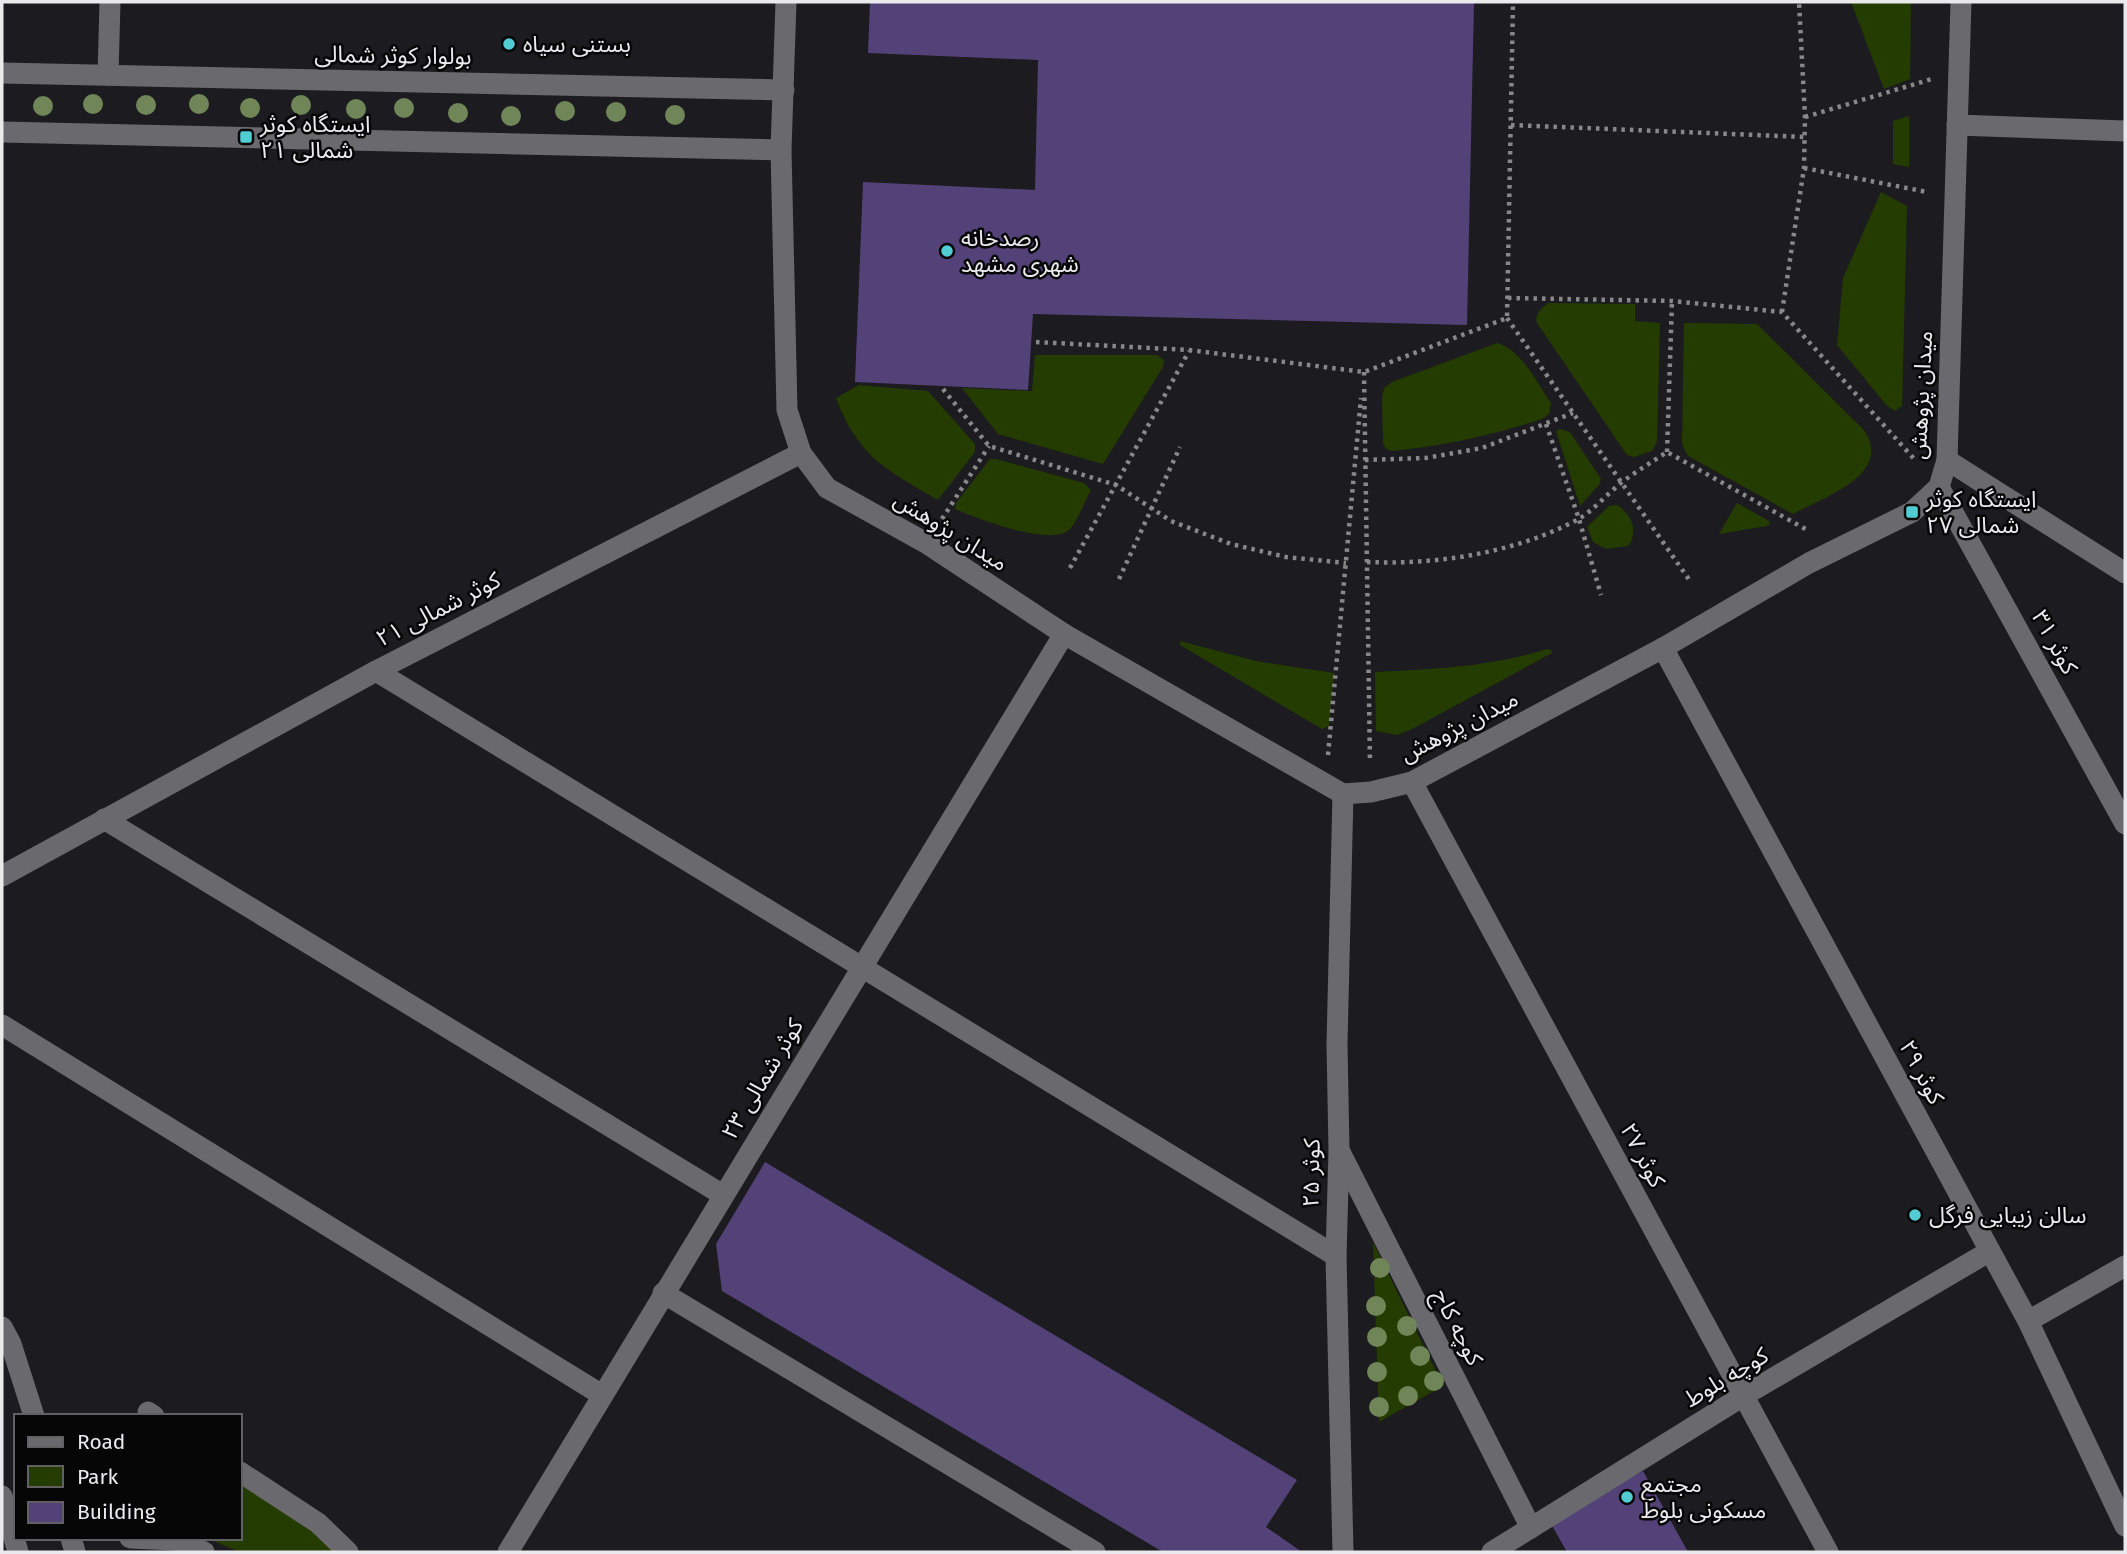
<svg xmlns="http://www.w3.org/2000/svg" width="2127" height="1554" viewBox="0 0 2127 1554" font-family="'Fira Sans','Noto Sans Arabic',sans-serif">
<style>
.green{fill:#253c00}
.building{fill:#534278}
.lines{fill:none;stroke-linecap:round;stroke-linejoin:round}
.path{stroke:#88888b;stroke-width:4.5;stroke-dasharray:3.5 5;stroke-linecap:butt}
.street{stroke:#6a696e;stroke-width:21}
.secondary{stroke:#6a696e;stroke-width:21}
.tree{fill:#708558}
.poi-dot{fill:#51ccd2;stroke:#060607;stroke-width:2.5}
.labels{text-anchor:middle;stroke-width:5;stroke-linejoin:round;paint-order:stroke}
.poi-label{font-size:23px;fill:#eaeaed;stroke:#060607;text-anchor:start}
.street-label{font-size:23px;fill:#eaeaed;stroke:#060607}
</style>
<rect width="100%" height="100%" fill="#1c1b1f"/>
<g class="green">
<polygon points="1851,2 1911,2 1910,79 1884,89"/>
<polygon points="1909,116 1909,167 1893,164 1893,121"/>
<polygon points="1881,192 1907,206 1902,406 1895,411 1887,406 1837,345 1843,278"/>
<path d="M 1548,303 L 1635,304 L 1635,321 L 1660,323 L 1657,442 L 1652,451 L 1634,457 L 1627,455 L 1537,323 C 1534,314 1542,308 1548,303 Z"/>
<path d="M 1684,323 L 1757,324 L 1864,430 C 1894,475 1824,497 1793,514 L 1688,456 L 1682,444 Z"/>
<path d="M 1497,343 C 1523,351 1536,382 1551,403 L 1549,414 L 1542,419 C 1489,436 1448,445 1392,451 L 1386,449 L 1383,443 L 1382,398 L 1384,388 L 1392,382 Z"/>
<polygon points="1035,355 1157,355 1164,360 1163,367 1103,464 998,434 962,388 1032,391"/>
<path d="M 859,385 L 928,391 L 975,444 L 975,452 L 938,500 C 887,470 858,457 836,398 Z"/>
<polygon points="1560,429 1570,432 1601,479 1599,485 1580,506 1556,431"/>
<path d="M 990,459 L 996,459 L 1084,483 L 1091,490 C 1084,502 1079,519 1070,529 C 1052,548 976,518 955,509 L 956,503 Z"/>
<polygon points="1737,503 1769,521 1770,524 1767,526 1719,534"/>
<path d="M 1617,505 C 1632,514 1639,532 1628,546 L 1606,549 L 1593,542 L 1587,527 L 1609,506 Z"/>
<polygon points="1180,641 1256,661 1334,673 1329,726 1322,729 1180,645"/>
<path d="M 1547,649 L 1551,650 L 1552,653 L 1416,727 L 1398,735 L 1376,731 L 1375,672 C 1434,669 1491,667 1547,649 Z"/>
<polygon points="1373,1242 1443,1386 1379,1422"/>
<polygon points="240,1482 312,1528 337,1552 240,1552 206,1538 240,1538"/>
</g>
<g class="building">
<polygon points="870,2 1474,2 1467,325 1033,314 1028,390 855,382 863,182 1035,190 1038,60 868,53"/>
<polygon points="765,1162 1297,1480 1266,1527 1302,1552 1163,1552 722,1291 716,1244"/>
<polygon points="1643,1471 1688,1552 1567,1552 1550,1522"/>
</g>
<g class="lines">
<g class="path">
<polyline points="1805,117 1932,79"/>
<polyline points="1511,125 1805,137"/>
<polyline points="1804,168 1927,192"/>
<polyline points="1508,298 1672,301 1782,312 1916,461"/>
<polyline points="1782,312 1804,168 1805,117 1799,2"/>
<polyline points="1507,318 1690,581"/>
<polyline points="1036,342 1189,350 1364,372 1507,318 1513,2"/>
<polyline points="1364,372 1370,763"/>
<polyline points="943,389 989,446 1116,485 1171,521 1231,544 1286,557 1346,563"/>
<polyline points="1546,424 1579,519 1601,595"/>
<polyline points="1667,452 1672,301"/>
<polyline points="1365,460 1426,458 1482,448 1573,413"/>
<polyline points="942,519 989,446"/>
<path d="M 1367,562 C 1437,565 1514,553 1577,520 C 1593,511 1607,494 1622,482 C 1637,471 1652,462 1667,452 L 1809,531"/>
<polyline points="1070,568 1189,351"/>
<polyline points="1119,579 1180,447"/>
<polyline points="1328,755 1361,398"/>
</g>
<g class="street">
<polyline points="108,75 110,2"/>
<polyline points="1957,125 2125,131"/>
<polyline points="1947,460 2125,573"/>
<polyline points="1939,487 2125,824"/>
<polyline points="1663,648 2028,1321 2125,1526"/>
<polyline points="376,671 1336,1256"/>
<polyline points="1412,782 1828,1552"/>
<polyline points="104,819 723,1195"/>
<polyline points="2,876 376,671 801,453"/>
<polyline points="2,1025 602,1395"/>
<polyline points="1340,1152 1531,1528"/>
<polyline points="663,1293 1095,1552"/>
<polyline points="2028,1321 2125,1266"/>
<polyline points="148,1412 154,1416"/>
<polyline points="240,1472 318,1523 348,1552"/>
<polyline points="130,1538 176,1540 204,1552"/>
<polyline points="508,1552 1064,634"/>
<polyline points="1343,1552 1336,1256 1339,1151 1337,1044 1343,794"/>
<polyline points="1492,1552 1743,1396 1990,1251"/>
</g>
<g class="secondary">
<polyline points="786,2 781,150 787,410 801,453 827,488 926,543 1064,634 1343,794 1371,792 1412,782 1663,648 1809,563 1912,512 1939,487 1947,460 1961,2"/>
<polyline points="2,73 784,90"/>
<polyline points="2,132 781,150"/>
<polyline points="2,1327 11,1344 34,1416"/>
<polyline points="2,1496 18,1552"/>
<polyline points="71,1538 75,1552"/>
</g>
</g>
<g class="tree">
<circle cx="93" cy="104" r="10"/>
<circle cx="199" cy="104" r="10"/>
<circle cx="146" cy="105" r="10"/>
<circle cx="301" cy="105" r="10"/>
<circle cx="43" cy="106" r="10"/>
<circle cx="250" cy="108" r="10"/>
<circle cx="404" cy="108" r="10"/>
<circle cx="356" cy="109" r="10"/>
<circle cx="565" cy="111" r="10"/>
<circle cx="616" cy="112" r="10"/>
<circle cx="458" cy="113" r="10"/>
<circle cx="675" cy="115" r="10"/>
<circle cx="511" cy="116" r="10"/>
<circle cx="1380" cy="1268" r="10"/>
<circle cx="1376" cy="1306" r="10"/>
<circle cx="1407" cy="1326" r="10"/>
<circle cx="1377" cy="1337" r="10"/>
<circle cx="1420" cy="1356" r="10"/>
<circle cx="1377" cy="1372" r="10"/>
<circle cx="1434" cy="1381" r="10"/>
<circle cx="1408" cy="1396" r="10"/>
<circle cx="1379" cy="1407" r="10"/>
</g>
<g class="poi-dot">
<circle cx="509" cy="44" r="7"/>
<rect x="239" y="130" width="14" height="14" rx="3.5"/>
<circle cx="947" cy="251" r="7"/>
<rect x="1905" y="505" width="14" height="14" rx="3.5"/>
<circle cx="1915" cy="1215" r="7"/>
<circle cx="1627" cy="1497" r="7"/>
</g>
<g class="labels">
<g class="poi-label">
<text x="523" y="52">بستنی سیاه</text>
<text x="260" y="132">ایستگاه کوثر<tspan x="260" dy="26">شمالی ۲۱</tspan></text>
<text x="961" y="246">رصدخانه<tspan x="961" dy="26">شهری مشهد</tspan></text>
<text x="1926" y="507">ایستگاه کوثر<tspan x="1926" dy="26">شمالی ۲۷</tspan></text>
<text x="1929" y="1223">سالن زیبایی فرگل</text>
<text x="1641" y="1492">مجتمع<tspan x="1641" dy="26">مسکونی بلوط</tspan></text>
</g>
<g class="street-label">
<text transform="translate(393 55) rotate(1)" y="8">بولوار کوثر شمالی</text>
<text transform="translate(1921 395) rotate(-87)" y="8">میدان پژوهش</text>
<text transform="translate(951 531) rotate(32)" y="8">میدان پژوهش</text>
<text transform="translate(438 609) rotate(-27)" y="8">کوثر شمالی ۲۱</text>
<text transform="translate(2055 642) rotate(61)" y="8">کوثر ۳۱</text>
<text transform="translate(1459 726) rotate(-27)" y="8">میدان پژوهش</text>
<text transform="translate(1922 1072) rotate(62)" y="8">کوثر ۲۹</text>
<text transform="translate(762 1079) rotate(-59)" y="8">کوثر شمالی ۲۳</text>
<text transform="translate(1643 1155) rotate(62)" y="8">کوثر ۲۷</text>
<text transform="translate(1311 1173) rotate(-89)" y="8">کوثر ۲۵</text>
<text transform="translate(1458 1327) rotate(63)" y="8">کوچه کاج</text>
<text transform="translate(1726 1377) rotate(-31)" y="8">کوچه بلوط</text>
</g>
</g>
<rect width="2127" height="1554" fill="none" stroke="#eaeaed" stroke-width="7"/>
<rect x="14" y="1414" width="228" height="126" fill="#060607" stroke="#616163" stroke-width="2"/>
<rect x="28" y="1437" width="35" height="10" fill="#6a696e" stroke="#616163" stroke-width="2"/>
<text x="77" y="1449" font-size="21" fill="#eaeaed">Road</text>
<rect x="28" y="1466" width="35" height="21" fill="#253c00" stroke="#616163" stroke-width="2"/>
<text x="77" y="1484" font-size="21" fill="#eaeaed">Park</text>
<rect x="28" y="1502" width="35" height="21" fill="#534278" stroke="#616163" stroke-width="2"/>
<text x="77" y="1519" font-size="21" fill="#eaeaed">Building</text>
</svg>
